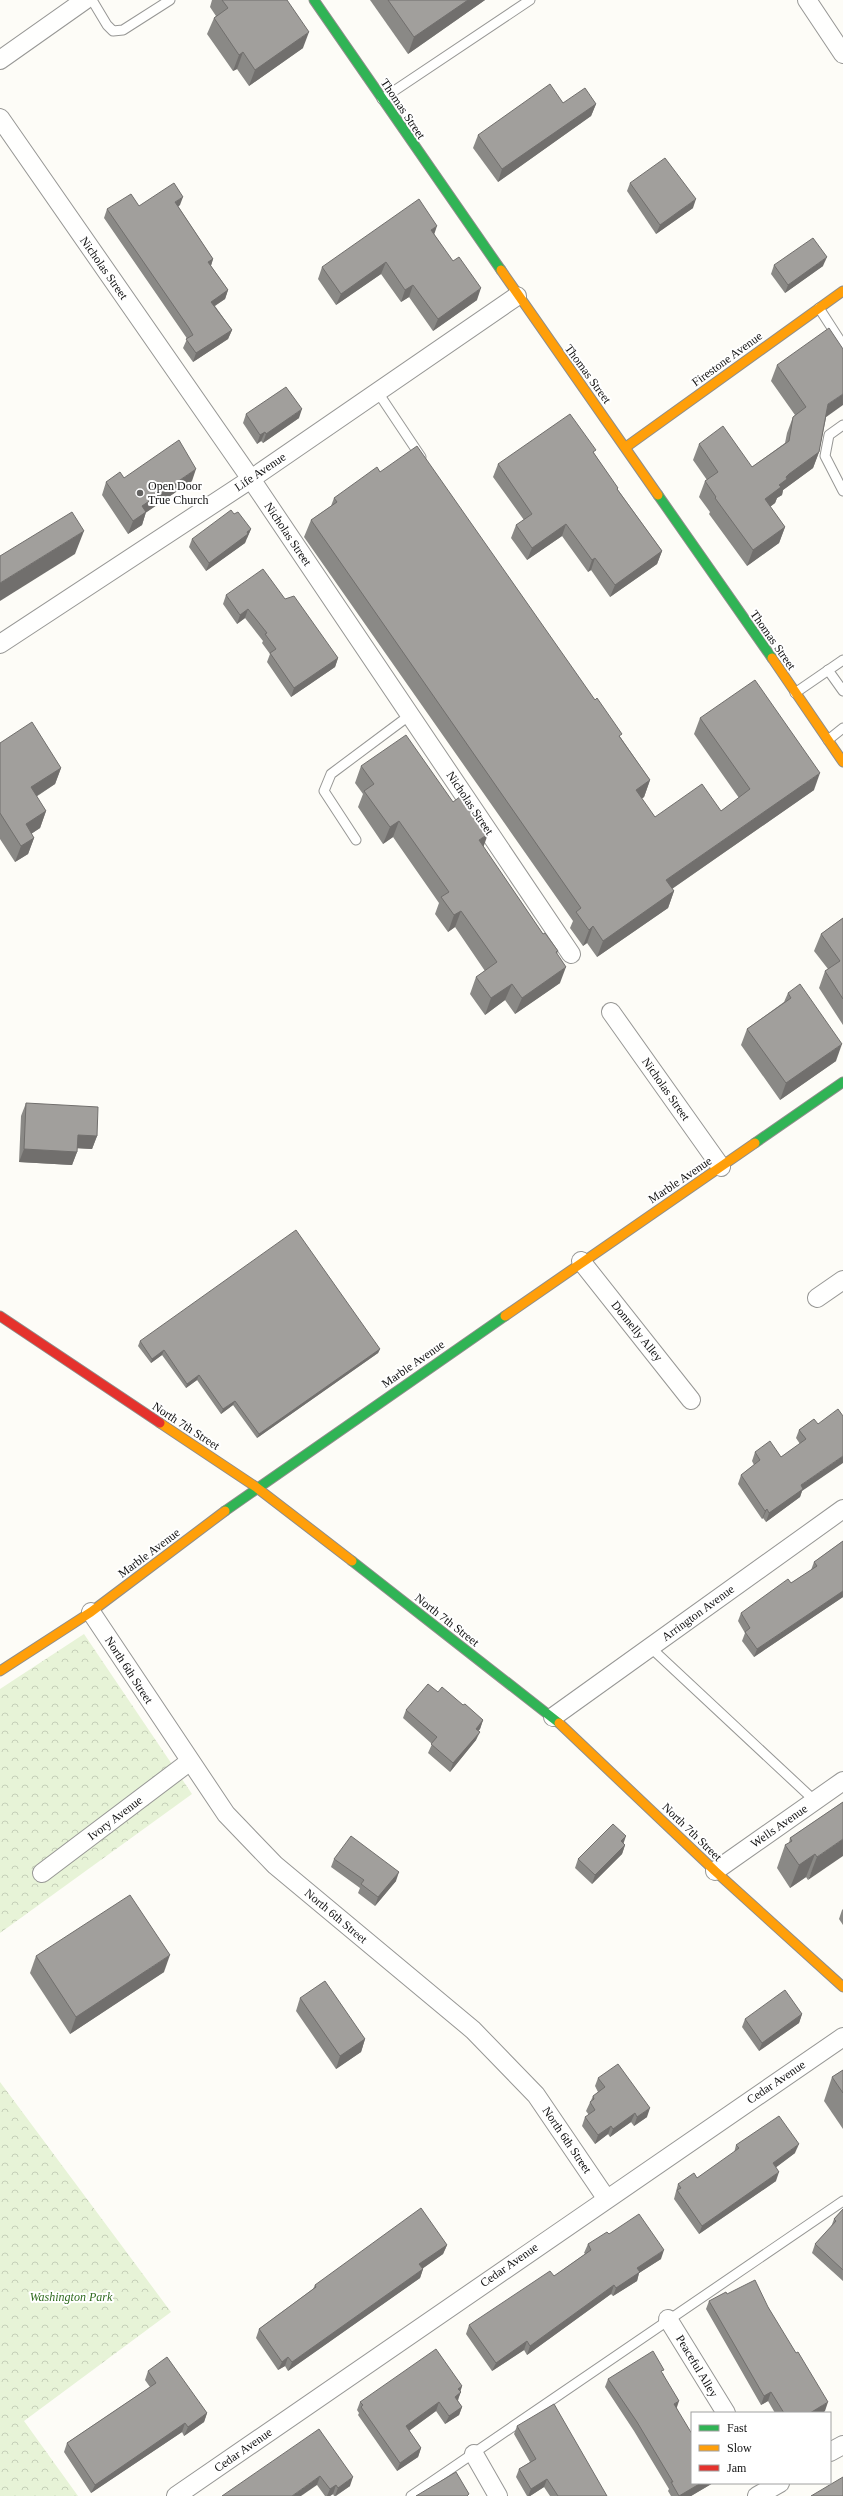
<svg xmlns="http://www.w3.org/2000/svg" width="843" height="2496" viewBox="0 0 843 2496" font-family="Georgia,serif">
<style>
.park{fill:url(#park-crowns)}
.lines{fill:none;stroke-linecap:round;stroke-linejoin:round}
.lane-casing{stroke:#979795;stroke-width:11}
.street-casing{stroke:#979795;stroke-width:20}
.fast-casing{stroke:#8e8d8b;stroke-width:11}
.slow-casing{stroke:#8e8d8b;stroke-width:11}
.jam-casing{stroke:#8e8d8b;stroke-width:11}
.lane{stroke:#fffffe;stroke-width:9}
.street{stroke:#fffffe;stroke-width:18}
.fast{stroke:#30b455;stroke-width:9}
.slow{stroke:#ff9f0a;stroke-width:9}
.jam{stroke:#e5322d;stroke-width:9}
.wall{fill:#8a8986}
.shaded-wall{fill:#716f6d}
.building{fill:#a19f9c;stroke:#716f6d}
.poi-dot{fill:#646362;stroke:#fff;stroke-width:1.5}
.labels{text-anchor:middle;stroke-width:4;stroke-linejoin:round;paint-order:stroke}
.street-label{font-size:12px;fill:#111;stroke:#fff}
.poi-label{font-size:12px;fill:#111;stroke:#fff;text-anchor:start}
.park-label{font-size:12px;font-style:italic;fill:#2f6b1f;stroke:#fff}
</style>
<defs>
<pattern id="park-crowns" width="20" height="18" patternUnits="userSpaceOnUse"><rect width="20" height="18" fill="#e7f3d7"/><path d="M2 6a3 3 0 1 1 6 0M12 15a3 3 0 1 1 6 0" fill="none" stroke="#c5cfb8"/></pattern>
</defs>
<rect width="100%" height="100%" fill="#fdfcf7"/>
<g class="park">
<polygon points="84,1634 192,1794 0,1933 0,1689"/>
<polygon points="0,2082 171,2312 24,2421 78,2496 0,2496"/>
</g>
<g class="lines">
<defs>
<g id="lane">
<polyline points="92,0 107,25 113,31 123,30 170,0"/>
<polyline points="382,99 530,0"/>
<polyline points="819,308 843,345"/>
<polyline points="377,391 421,457"/>
<polyline points="843,425 829,435 825,456 843,491"/>
<polyline points="828,670 843,691"/>
<polyline points="795,693 843,660"/>
<polyline points="828,740 843,728"/>
<polyline points="356,840 324,791 331,774 410,715"/>
<polyline points="650,1647 815,1801"/>
<polyline points="411,2496 843,2201"/>
</g>
<g id="street">
<polyline points="807,0 843,54"/>
<polyline points="0,60 85,0"/>
<polyline points="0,118 251,479 571,954"/>
<polyline points="0,644 251,479 517,296"/>
<polyline points="611,1012 721,1167"/>
<polyline points="581,1261 691,1400"/>
<polyline points="817,1298 843,1280"/>
<polyline points="91,1612 226,1814 275,1865 473,2030 536,2095 606,2198"/>
<polyline points="553,1717 843,1509"/>
<polyline points="715,1871 843,1781"/>
<polyline points="42,1873 189,1762"/>
<polyline points="668,2319 726,2413"/>
<polyline points="830,2452 843,2445"/>
<polyline points="474,2454 498,2496"/>
<polyline points="176,2496 843,2037"/>
<polyline points="757,2496 780,2483"/>
</g>
<g id="fast">
<polyline points="314,0 501,270"/>
<polyline points="658,495 772,658"/>
<polyline points="755,1143 843,1082"/>
<polyline points="225,1511 505,1316"/>
<polyline points="352,1561 559,1723"/>
</g>
<g id="slow">
<polyline points="501,270 658,495"/>
<polyline points="626,447 843,291"/>
<polyline points="772,658 843,762"/>
<polyline points="505,1316 755,1143"/>
<polyline points="160,1423 256,1487 352,1561"/>
<polyline points="0,1671 91,1612 225,1511"/>
<polyline points="559,1723 715,1871 843,1987"/>
</g>
<polyline id="jam" points="0,1316 160,1423"/>
</defs>
<use href="#lane" class="lane-casing"/>
<use href="#street" class="street-casing"/>
<use href="#fast" class="fast-casing"/>
<use href="#slow" class="slow-casing"/>
<use href="#jam" class="jam-casing"/>
<use href="#lane" class="lane"/>
<use href="#street" class="street"/>
<use href="#fast" class="fast"/>
<use href="#slow" class="slow"/>
<use href="#jam" class="jam"/>
</g>
<g class="wall">
<polygon points="212,0 287,0 303,48 249,86 237,69 233,71 207,34 214,18 216,16 210,7"/>
<polygon points="370,0 485,0 408,54"/>
<polygon points="563,103 596,104 591,116 498,182 473,148 478,135"/>
<polygon points="630,183 693,208 656,234 627,191"/>
<polygon points="180,205 178,206 213,259 211,266 228,290 225,299 215,306 232,330 228,339 193,362 183,348 187,339 186,337 104,218 107,209 139,206"/>
<polygon points="434,234 477,300 433,331 409,297 401,302 381,274 336,305 318,279 322,267"/>
<polygon points="774,265 823,266 785,293 771,274"/>
<polygon points="777,365 826,418 819,452 813,468 783,490 782,495 777,498 775,503 770,507 785,527 779,543 747,566 709,514 710,512 699,497 705,481 707,480 693,460 699,444 752,467 785,443 787,433 793,417 795,415 771,381"/>
<polygon points="246,414 299,418 263,443 261,441 257,444 243,423"/>
<polygon points="594,453 618,490 662,551 657,564 610,597 591,570 588,572 562,536 527,560 511,538 516,525 524,520 493,477 498,464"/>
<polygon points="380,472 621,738 650,780 644,797 641,799 655,817 721,811 739,798 694,734 700,718 814,790 672,889 674,891 668,908 597,957 587,943 583,946 570,928 573,921 304,537 311,520 331,506 334,498"/>
<polygon points="124,478 192,481 146,512 142,525 128,534 102,495 106,482"/>
<polygon points="234,514 251,529 247,538 246,539 245,543 206,571 189,547 192,539"/>
<polygon points="226,595 285,599 338,658 335,667 291,697 267,662 270,654 262,643 263,641 245,618 237,624 223,604"/>
<polygon points="0,743 61,768 55,784 36,797 46,811 40,828 31,834 34,838 28,854 15,862 0,839"/>
<polygon points="361,766 483,847 543,934 558,951 557,954 560,983 515,1014 505,1000 485,1015 470,994 476,977 485,971 455,927 448,932 435,914 439,903 393,837 383,844 358,807 363,794 355,783"/>
<polygon points="843,918 843,1025 819,988 825,971 828,969 814,951 821,934"/>
<polygon points="788,993 836,1061 780,1100 741,1045 747,1029 784,1002"/>
<polygon points="26,1103 97,1136 92,1149 77,1148 77,1152 72,1165 19,1162 21,1116"/>
<polygon points="140,1341 380,1349 378,1353 257,1438 233,1405 221,1414 197,1380 186,1388 162,1355 151,1363 138,1346"/>
<polygon points="814,1419 802,1491 800,1497 766,1522 763,1518 762,1519 738,1484 741,1475 754,1465 752,1461 755,1452 781,1457 800,1444 796,1438 799,1430"/>
<polygon points="843,1541 843,1597 754,1657 742,1641 745,1633 738,1621 741,1613 791,1583 811,1570 814,1562"/>
<polygon points="438,1692 463,1705 483,1720 480,1729 478,1731 476,1740 450,1772 428,1753 432,1744 403,1718 406,1710"/>
<polygon points="843,1802 808,1880 806,1877 790,1888 777,1868 785,1845 789,1843 790,1838"/>
<polygon points="623,1844 625,1845 622,1854 592,1884 575,1868 578,1859"/>
<polygon points="334,1859 396,1881 375,1906 358,1893 360,1888 331,1867"/>
<polygon points="843,1909 843,1925 839,1919 842,1910"/>
<polygon points="36,1956 164,1972 70,2034 30,1973"/>
<polygon points="300,1998 365,2039 361,2052 336,2069 296,2011"/>
<polygon points="802,2014 799,2023 759,2051 742,2027 745,2019"/>
<polygon points="843,2070 843,2129 824,2101 832,2077"/>
<polygon points="598,2078 647,2117 634,2126 631,2122 610,2137 608,2134 595,2144 582,2126 585,2117 589,2115 586,2111 593,2096 598,2092 595,2086"/>
<polygon points="736,2145 795,2153 776,2167 776,2181 699,2234 674,2199 678,2184 697,2178 734,2153"/>
<polygon points="843,2209 843,2281 812,2253 815,2244 831,2227 834,2219"/>
<polygon points="609,2234 661,2259 639,2273 637,2281 613,2296 611,2294 527,2355 524,2350 492,2371 466,2334 469,2325 554,2276 585,2254 584,2253 588,2244"/>
<polygon points="447,2245 443,2254 422,2269 423,2269 420,2278 288,2371 285,2366 278,2370 256,2338 259,2329 313,2289 315,2285"/>
<polygon points="727,2294 768,2307 825,2411 822,2413 775,2413 768,2401 761,2405 706,2309 709,2301"/>
<polygon points="148,2371 207,2413 204,2422 184,2436 182,2432 91,2493 64,2452 67,2443 150,2387 145,2380"/>
<polygon points="663,2373 677,2408 692,2483 713,2483 691,2496 671,2496 668,2491 669,2489 634,2431 605,2387 608,2379"/>
<polygon points="462,2386 458,2401 462,2407 459,2415 445,2424 436,2411 409,2431 421,2448 418,2457 397,2471 358,2415 359,2413 357,2410 360,2402"/>
<polygon points="517,2426 607,2496 550,2496 544,2487 530,2496 527,2496 516,2477 519,2469 530,2462 514,2434"/>
<polygon points="319,2429 350,2486 336,2496 334,2496 333,2494 330,2496 325,2496 317,2485"/>
</g>
<g class="shaded-wall">
<polygon points="468,0 485,0 408,54 414,37"/>
<polygon points="309,32 303,48 249,86 255,70"/>
<polygon points="243,52 237,69 233,71 239,55"/>
<polygon points="596,104 591,116 498,182 502,169"/>
<polygon points="183,197 180,205 172,211 175,202"/>
<polygon points="696,199 693,208 656,234 660,225"/>
<polygon points="437,226 433,238 431,230"/>
<polygon points="827,257 823,266 785,293 788,285"/>
<polygon points="213,259 210,268 208,262"/>
<polygon points="386,262 381,274 336,305 341,294"/>
<polygon points="413,285 409,297 401,302 405,290"/>
<polygon points="481,288 477,300 433,331 438,319"/>
<polygon points="228,290 225,299 208,310 211,302"/>
<polygon points="232,330 228,339 193,362 196,353"/>
<polygon points="843,394 843,405 822,420 828,404"/>
<polygon points="302,409 299,418 263,443 266,434"/>
<polygon points="265,432 261,441 257,444 260,435"/>
<polygon points="819,452 813,468 783,490 782,495 777,498 775,503 759,515 765,499 779,485 786,477 789,474"/>
<polygon points="196,469 192,481 144,514 146,512 142,525 128,534 133,521 142,506"/>
<polygon points="566,524 562,536 527,560 532,548"/>
<polygon points="785,527 779,543 747,566 753,550"/>
<polygon points="251,529 245,543 206,571 209,563"/>
<polygon points="84,531 75,554 0,601 0,583"/>
<polygon points="662,551 657,564 610,597 615,585"/>
<polygon points="595,558 591,570 588,572 592,560"/>
<polygon points="248,609 245,618 237,624 240,615"/>
<polygon points="338,658 335,667 291,697 294,688"/>
<polygon points="61,768 55,784 24,804 31,787"/>
<polygon points="820,773 814,790 660,897 666,880"/>
<polygon points="650,780 644,797 630,807 636,790"/>
<polygon points="46,811 40,828 20,841 26,824"/>
<polygon points="399,821 393,837 383,844 390,827"/>
<polygon points="488,834 482,851 479,840"/>
<polygon points="34,838 28,854 15,862 21,846"/>
<polygon points="674,891 668,908 597,957 603,941"/>
<polygon points="461,911 455,927 448,932 454,915"/>
<polygon points="593,926 587,943 583,946 589,930"/>
<polygon points="566,967 560,983 515,1014 522,998"/>
<polygon points="512,984 505,1000 485,1015 491,998"/>
<polygon points="842,1044 836,1061 780,1100 786,1083"/>
<polygon points="78,1135 97,1136 92,1149 73,1148"/>
<polygon points="24,1149 77,1152 72,1165 19,1162"/>
<polygon points="380,1349 378,1353 257,1438 259,1434"/>
<polygon points="164,1350 162,1355 151,1363 152,1359"/>
<polygon points="199,1375 197,1380 186,1388 187,1384"/>
<polygon points="235,1401 233,1405 221,1414 223,1409"/>
<polygon points="843,1456 843,1463 802,1491 800,1497 766,1522 769,1513 801,1485"/>
<polygon points="767,1509 763,1518 762,1519 765,1511"/>
<polygon points="843,1591 843,1597 754,1657 757,1649"/>
<polygon points="483,1720 480,1729 473,1737 476,1729"/>
<polygon points="480,1732 476,1740 450,1772 453,1763"/>
<polygon points="626,1836 623,1845 621,1841"/>
<polygon points="843,1839 843,1856 808,1880 817,1857"/>
<polygon points="625,1845 622,1854 592,1884 595,1875"/>
<polygon points="815,1854 806,1877 790,1888 799,1865"/>
<polygon points="399,1872 396,1881 375,1906 378,1897"/>
<polygon points="170,1955 164,1972 70,2034 76,2017"/>
<polygon points="802,2014 799,2023 759,2051 762,2043"/>
<polygon points="365,2039 361,2052 336,2069 340,2056"/>
<polygon points="650,2108 647,2117 634,2126 637,2117"/>
<polygon points="635,2113 631,2122 610,2137 613,2129"/>
<polygon points="611,2126 608,2134 595,2144 598,2135"/>
<polygon points="799,2144 795,2153 770,2172 773,2163"/>
<polygon points="779,2172 776,2181 699,2234 702,2226"/>
<polygon points="447,2245 443,2254 416,2273 419,2264"/>
<polygon points="664,2250 661,2259 639,2273 637,2281 613,2296 616,2288 637,2268"/>
<polygon points="423,2269 420,2278 288,2371 292,2362"/>
<polygon points="614,2285 611,2294 527,2355 530,2346"/>
<polygon points="527,2341 524,2350 492,2371 496,2363"/>
<polygon points="288,2357 285,2366 278,2370 282,2362"/>
<polygon points="462,2386 459,2394 461,2392 457,2401 452,2405 458,2389"/>
<polygon points="771,2392 768,2401 761,2405 764,2396"/>
<polygon points="679,2401 676,2410 674,2404"/>
<polygon points="439,2402 436,2411 403,2435 406,2426"/>
<polygon points="828,2402 825,2411 822,2413 810,2413"/>
<polygon points="462,2407 459,2415 445,2424 449,2416"/>
<polygon points="207,2413 204,2422 184,2436 188,2427"/>
<polygon points="185,2423 182,2432 91,2493 95,2485"/>
<polygon points="421,2448 418,2457 397,2471 400,2463"/>
<polygon points="320,2476 317,2485 301,2496 292,2496"/>
<polygon points="353,2477 350,2486 335,2496 338,2488"/>
<polygon points="547,2479 544,2487 530,2496 528,2496 531,2489"/>
<polygon points="701,2483 713,2483 691,2496 679,2496"/>
<polygon points="336,2485 333,2494 330,2496 327,2496 330,2489"/>
</g>
<g class="building">
<polygon points="222,0 287,0 309,32 255,70 243,52 239,55 214,18 228,8"/>
<polygon points="388,0 468,0 414,37"/>
<polygon points="550,84 563,103 585,88 596,104 502,169 478,135"/>
<polygon points="665,158 696,199 660,225 630,183"/>
<polygon points="174,183 183,197 175,202 213,259 208,262 228,290 211,302 232,330 196,353 186,339 193,335 189,328 107,209 131,194 139,206"/>
<polygon points="419,199 437,226 431,230 453,261 459,257 481,288 438,319 413,285 405,290 386,262 341,294 322,267"/>
<polygon points="813,238 827,257 788,285 774,265"/>
<polygon points="829,328 843,349 843,394 828,404 819,452 789,474 786,477 787,479 779,485 781,487 765,499 785,527 753,550 715,498 716,497 705,481 718,472 699,444 723,426 752,467 789,441 793,417 806,407 777,365"/>
<polygon points="286,387 302,409 266,434 265,432 260,435 246,414"/>
<polygon points="570,414 596,450 593,452 618,488 617,489 662,551 615,585 595,558 592,560 566,524 532,548 516,525 532,514 498,464"/>
<polygon points="179,440 196,469 142,506 146,512 133,521 106,482 120,472 124,478"/>
<polygon points="417,446 595,700 597,698 622,734 619,736 650,780 636,790 655,817 702,784 721,811 750,789 700,718 755,680 820,773 666,880 674,891 603,941 593,926 589,930 576,912 581,908 311,520 337,502 334,498 377,467 380,472"/>
<polygon points="231,510 234,514 238,512 251,529 247,532 248,534 209,563 192,539"/>
<polygon points="72,512 84,531 0,583 0,556"/>
<polygon points="263,569 285,599 294,596 338,658 294,688 270,653 276,649 265,634 267,633 248,609 240,615 226,595"/>
<polygon points="32,722 61,768 31,787 46,811 26,824 34,838 21,846 0,813 0,743"/>
<polygon points="406,735 453,802 461,796 488,834 479,840 543,934 545,933 558,951 556,952 566,967 522,998 512,984 491,998 476,977 497,962 461,911 454,915 441,897 449,892 399,821 390,827 364,791 374,784 361,766"/>
<polygon points="843,918 843,999 825,971 840,961 821,934"/>
<polygon points="800,984 842,1044 786,1083 747,1029 791,998 788,993"/>
<polygon points="26,1103 98,1107 97,1136 78,1135 77,1152 24,1149"/>
<polygon points="296,1230 380,1349 259,1434 235,1401 223,1409 199,1375 187,1384 164,1350 152,1359 140,1341"/>
<polygon points="838,1409 843,1416 843,1456 801,1485 803,1489 769,1513 767,1509 765,1511 741,1475 760,1460 755,1452 770,1441 781,1457 806,1439 799,1430 814,1419 818,1424"/>
<polygon points="843,1541 843,1591 757,1649 745,1632 750,1628 741,1613 788,1579 791,1583 817,1566 814,1562"/>
<polygon points="428,1684 438,1692 442,1687 463,1705 465,1704 483,1720 476,1729 480,1732 453,1763 431,1744 437,1737 406,1710"/>
<polygon points="843,1802 843,1839 817,1857 815,1854 799,1865 785,1845 792,1841 790,1838"/>
<polygon points="613,1824 626,1836 621,1841 625,1845 595,1875 578,1859"/>
<polygon points="351,1836 399,1872 378,1897 361,1884 364,1880 334,1859"/>
<polygon points="130,1895 170,1955 76,2017 36,1956"/>
<polygon points="325,1981 365,2039 340,2056 300,1998"/>
<polygon points="785,1990 802,2014 762,2043 745,2019"/>
<polygon points="618,2064 650,2108 637,2117 635,2113 613,2129 611,2126 598,2135 585,2117 595,2110 590,2102 594,2099 593,2096 605,2087 598,2078"/>
<polygon points="843,2070 843,2093 832,2077"/>
<polygon points="779,2116 799,2144 773,2163 779,2172 702,2226 677,2190 681,2188 678,2184 694,2173 697,2178 735,2151 739,2148 736,2145"/>
<polygon points="421,2208 447,2245 419,2264 423,2269 292,2362 288,2357 282,2362 259,2329 316,2287 315,2285"/>
<polygon points="843,2209 843,2270 815,2244 836,2221 834,2219"/>
<polygon points="639,2214 664,2250 637,2268 640,2272 616,2288 614,2285 530,2346 527,2341 496,2363 469,2325 550,2271 554,2276 591,2250 588,2244 607,2232 609,2234"/>
<polygon points="755,2280 768,2307 796,2353 798,2352 828,2402 810,2413 784,2413 771,2392 764,2396 709,2301 726,2292 727,2294"/>
<polygon points="436,2349 462,2386 458,2389 461,2392 455,2397 462,2407 449,2416 439,2402 406,2426 421,2448 400,2463 361,2407 363,2405 360,2402"/>
<polygon points="653,2351 664,2370 661,2371 679,2401 674,2404 692,2434 692,2483 701,2483 679,2496 671,2482 673,2482 637,2422 608,2379"/>
<polygon points="167,2357 207,2413 188,2427 185,2423 95,2485 67,2443 156,2383 148,2371"/>
<polygon points="554,2404 607,2496 558,2496 547,2479 531,2489 519,2469 536,2459 517,2426"/>
<polygon points="319,2429 353,2477 338,2488 336,2485 330,2489 320,2476 292,2496 222,2496"/>
<polygon points="456,2472 469,2494 467,2496 416,2496"/>
<polygon points="843,2477 843,2496 811,2496"/>
</g>
<circle class="poi-dot" cx="140" cy="493" r="4"/>
<g class="labels">
<g class="street-label">
<text transform="translate(403 109) rotate(56)" y="4">Thomas Street</text>
<text transform="translate(104 268) rotate(55)" y="4">Nicholas Street</text>
<text transform="translate(727 359) rotate(-36)" y="4">Firestone Avenue</text>
<text transform="translate(588 374) rotate(54)" y="4">Thomas Street</text>
<text transform="translate(260 472) rotate(-34)" y="4">Life Avenue</text>
<text transform="translate(288 534) rotate(56)" y="4">Nicholas Street</text>
<text transform="translate(773 640) rotate(55)" y="4">Thomas Street</text>
<text transform="translate(470 803) rotate(56)" y="4">Nicholas Street</text>
<text transform="translate(666 1089) rotate(55)" y="4">Nicholas Street</text>
<text transform="translate(680 1180) rotate(-34)" y="4">Marble Avenue</text>
<text transform="translate(637 1331) rotate(51)" y="4">Donnelly Alley</text>
<text transform="translate(413 1364) rotate(-35)" y="4">Marble Avenue</text>
<text transform="translate(186 1426) rotate(33)" y="4">North 7th Street</text>
<text transform="translate(149 1553) rotate(-37)" y="4">Marble Avenue</text>
<text transform="translate(698 1613) rotate(-36)" y="4">Arrington Avenue</text>
<text transform="translate(447 1620) rotate(38)" y="4">North 7th Street</text>
<text transform="translate(129 1670) rotate(57)" y="4">North 6th Street</text>
<text transform="translate(115 1818) rotate(-37)" y="4">Ivory Avenue</text>
<text transform="translate(779 1826) rotate(-35)" y="4">Wells Avenue</text>
<text transform="translate(692 1832) rotate(44)" y="4">North 7th Street</text>
<text transform="translate(336 1916) rotate(40)" y="4">North 6th Street</text>
<text transform="translate(776 2082) rotate(-34)" y="4">Cedar Avenue</text>
<text transform="translate(567 2140) rotate(56)" y="4">North 6th Street</text>
<text transform="translate(509 2265) rotate(-35)" y="4">Cedar Avenue</text>
<text transform="translate(697 2366) rotate(59)" y="4">Peaceful Alley</text>
<text transform="translate(243 2450) rotate(-35)" y="4">Cedar Avenue</text>
</g>
<g class="poi-label">
<text x="148" y="490">Open Door<tspan x="148" dy="14">True Church</tspan></text>
</g>
<g class="park-label">
<text x="71" y="2301">Washington Park</text>
</g>
</g>
<rect x="691" y="2412" width="140" height="72" fill="#ffffff" stroke="#a0a0a0"/>
<rect x="699" y="2425" width="20" height="6" fill="#30b455" stroke="#a0a0a0"/>
<text x="727" y="2432" font-size="12" fill="#111111">Fast</text>
<rect x="699" y="2445" width="20" height="6" fill="#ff9f0a" stroke="#a0a0a0"/>
<text x="727" y="2452" font-size="12" fill="#111111">Slow</text>
<rect x="699" y="2465" width="20" height="6" fill="#e5322d" stroke="#a0a0a0"/>
<text x="727" y="2472" font-size="12" fill="#111111">Jam</text>
</svg>
